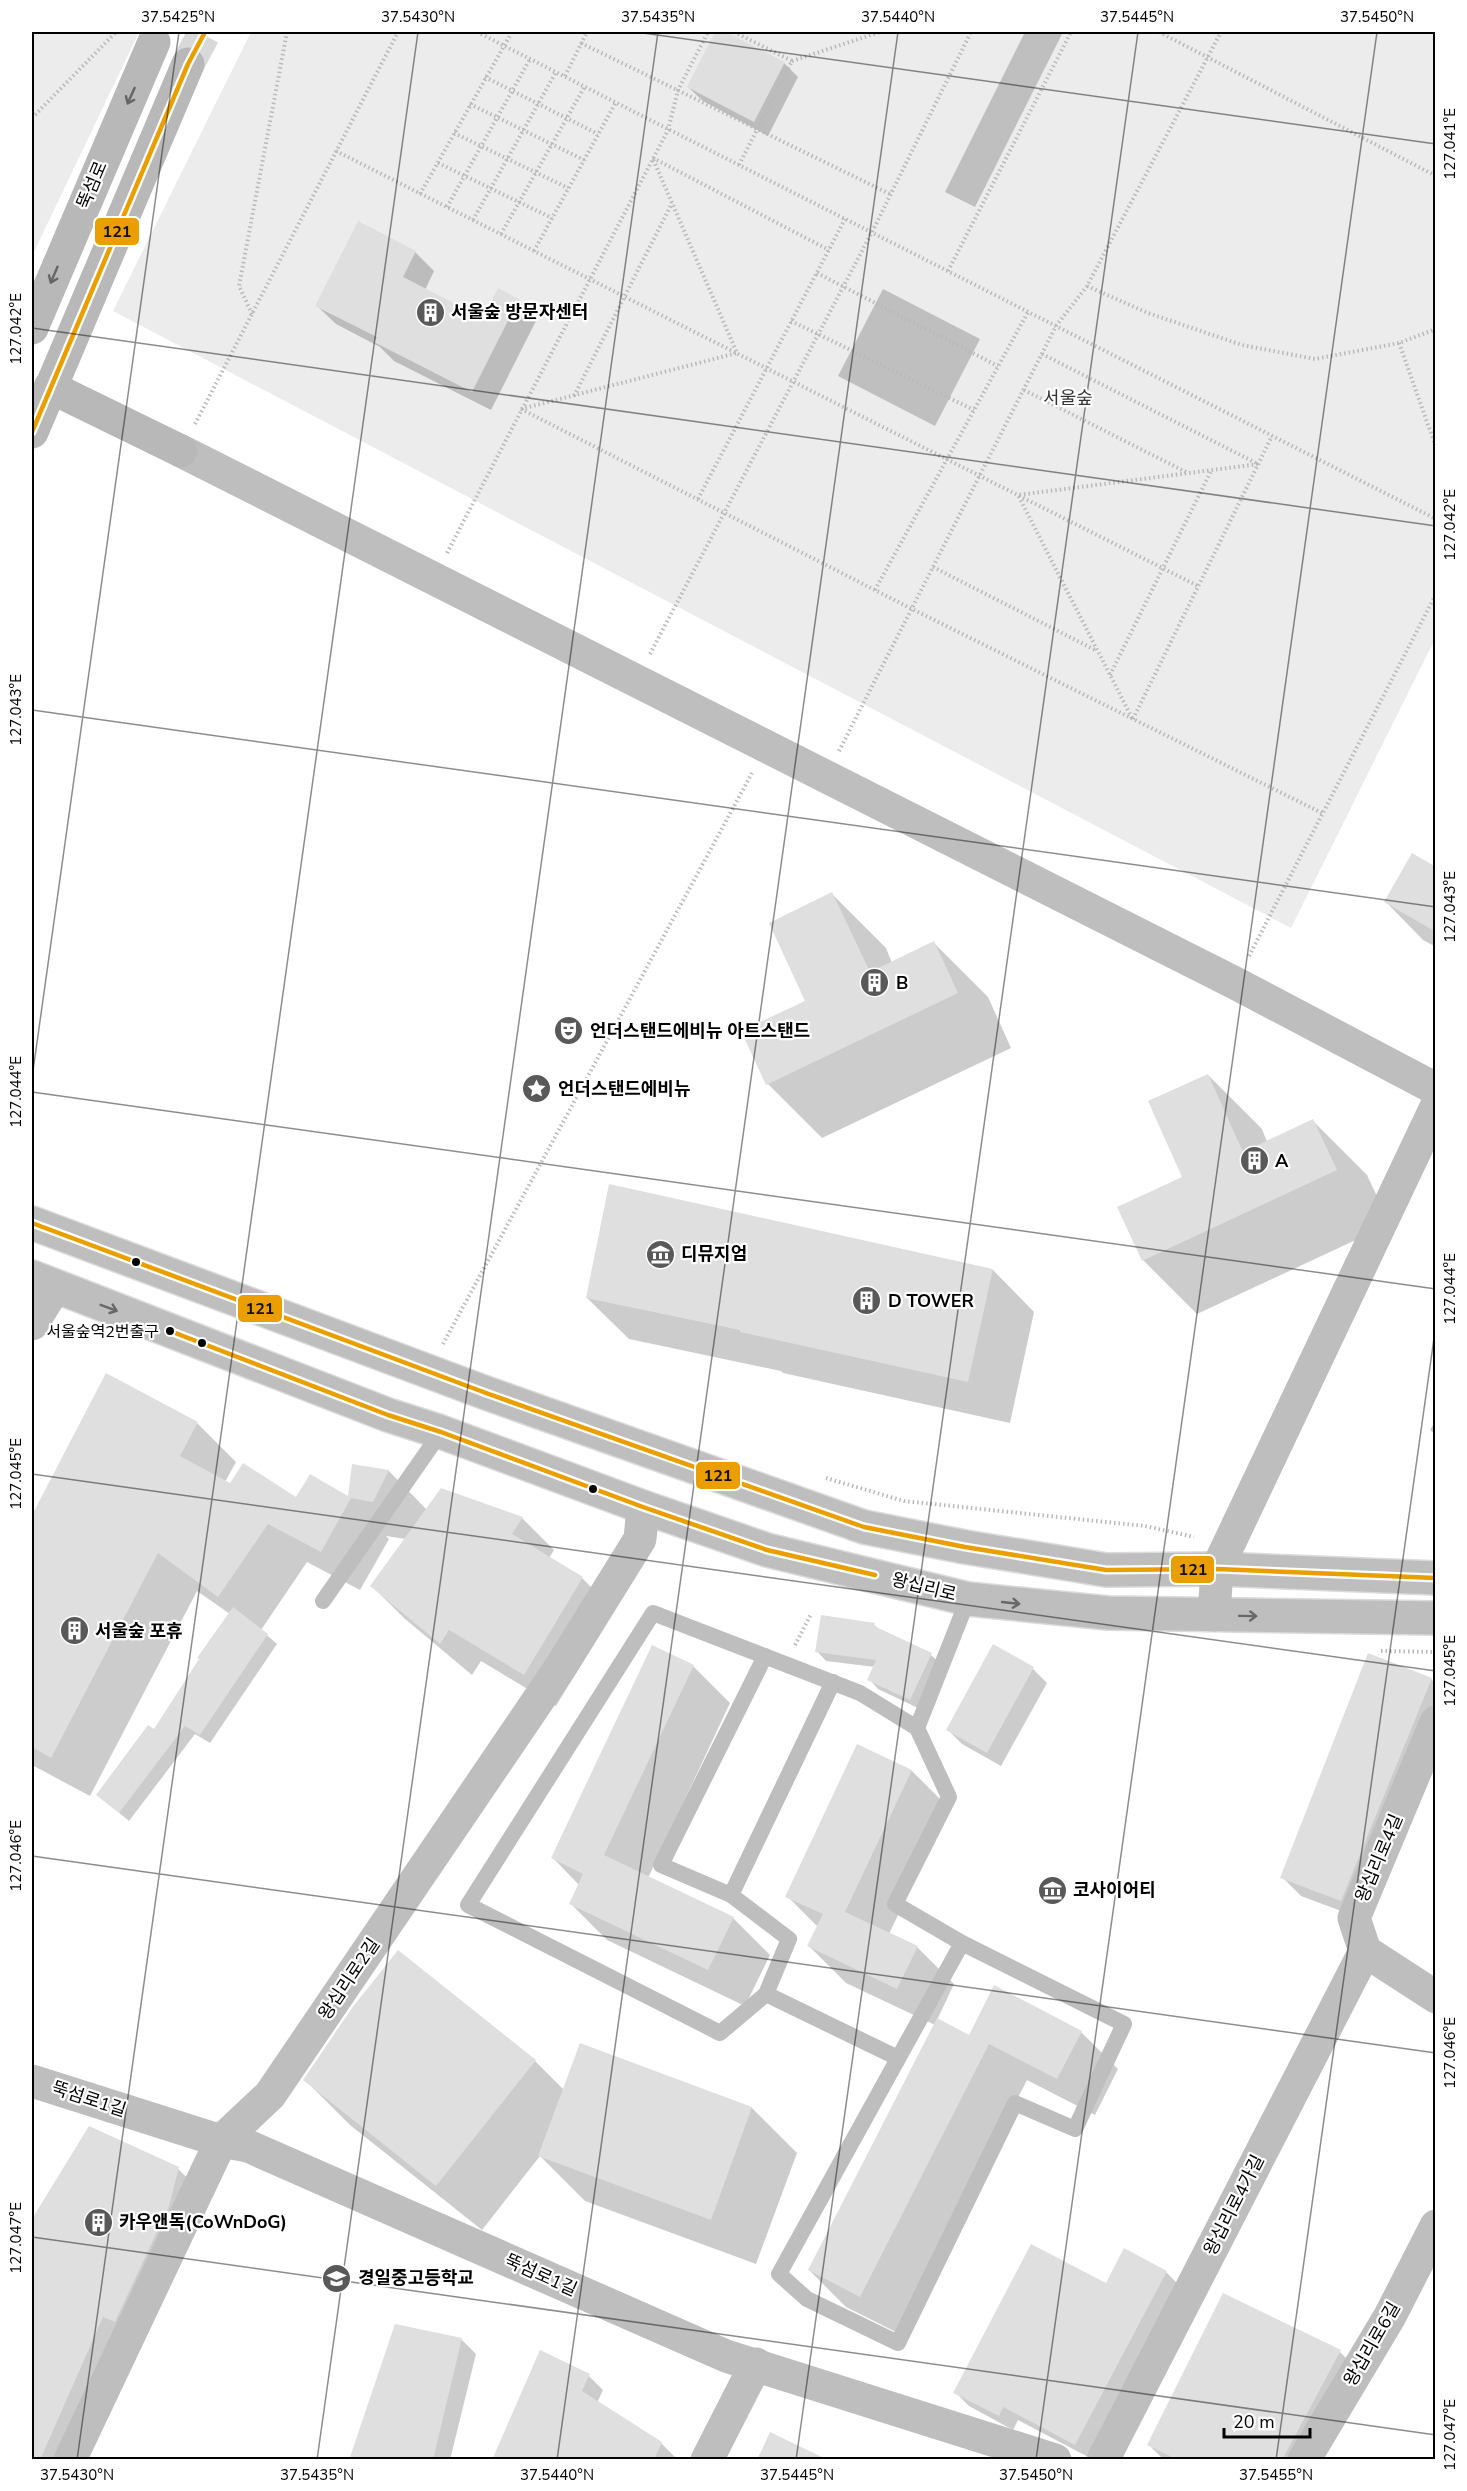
<svg xmlns="http://www.w3.org/2000/svg" width="1467" height="2491" viewBox="0 0 1467 2491" font-family="'Nunito Sans','Noto Sans KR',sans-serif">
<style>
.green{fill:#ececec}
.water{fill:#bfbfbf}
.shadow{fill:#0003}
.building{fill:#dfdfdf}
.lines{fill:none;stroke-linecap:round;stroke-linejoin:round}
.secondary-tunnel{stroke:#d9d9d9;stroke-width:33;stroke-dasharray:33 16;stroke-linecap:butt}
.primary-casing{stroke:#dbdbdb;stroke-width:36}
.path{stroke:#b9b9b9;stroke-width:4;stroke-dasharray:1.5 3;stroke-linecap:butt}
.service{stroke:#bebebe;stroke-width:16}
.minor{stroke:#bebebe;stroke-width:33}
.tertiary{stroke:#bebebe;stroke-width:33}
.secondary{stroke:#b8b8b8;stroke-width:33}
.primary{stroke:#bebebe;stroke-width:33}
.bus-1-casing{stroke:#fff;stroke-width:9}
.bus-1{stroke:#eb9e00;stroke-width:4.5}
.oneway{stroke:#656565}
.oneway2{stroke:#686868}
.ticks{fill:none;stroke:#000;stroke-width:1.5;stroke-opacity:0.45}
.bus-dot{fill:#000;stroke:#fff;stroke-width:2}
.labels{text-anchor:middle;stroke-width:4.5;stroke-linejoin:round;paint-order:stroke}
.bus-label{font-size:16px;fill:#000;stroke:#fff;text-anchor:end}
.street-label{font-size:18px;fill:#000;stroke:#fff}
.poi-label{font-size:18px;font-weight:bold;fill:#000;stroke:#fff;text-anchor:start}
.park-label{font-size:18px;fill:#333;stroke:#fff}
.line-badge{stroke:#fff;stroke-width:2}
.pale-badge-label{font-size:16px;text-anchor:middle;font-weight:bold;fill:#111}
.neatline{fill:none;stroke:#000;stroke-width:2}
.ticks-label{font-size:15px;text-anchor:middle;fill:#000}
</style>
<rect width="100%" height="100%" fill="#fff"/>
<g class="green">
<polygon points="32,32 139,32 32,256"/>
<polygon points="251,32 1435,32 1435,639 1291,928 113,311"/>
</g>
<g class="water">
<polygon points="1025,32 1063,32 975,207 945,192"/>
<polygon points="883,289 980,339 935,426 838,376"/>
</g>
<g class="shadow">
<polygon points="717,32 723,32 784,63 798,77 768,136 703,101 688,87"/>
<polygon points="415,252 434,271 425,290 484,320 518,300 537,319 491,410 394,361 380,347 336,324 317,306"/>
<polygon points="1436,869 1436,947 1423,940 1386,902"/>
<polygon points="832,894 886,948 892,963 934,943 988,997 1011,1048 822,1138 768,1084 743,1032 807,1001"/>
<polygon points="1208,1075 1262,1129 1267,1142 1313,1121 1367,1175 1390,1224 1197,1314 1143,1260 1184,1177"/>
<polygon points="993,1270 1034,1312 1010,1423 783,1373 781,1371 629,1339 587,1298"/>
<polygon points="106,1375 197,1423 236,1462 225,1482 297,1499 349,1499 353,1466 389,1471 427,1510 522,1518 554,1550 549,1558 582,1578 614,1610 556,1706 481,1661 472,1675 404,1618 372,1586 406,1539 386,1536 389,1539 360,1590 307,1562 261,1630 277,1644 210,1743 195,1734 129,1821 98,1795 154,1731 230,1614 197,1591 90,1796 32,1765 32,1518"/>
<polygon points="1436,1419 1436,1435 1430,1430"/>
<polygon points="874,1625 880,1630 931,1655 941,1664 920,1709 878,1689 869,1679 875,1667 826,1661 817,1651"/>
<polygon points="994,1646 1033,1669 1047,1683 1001,1766 962,1744 948,1730"/>
<polygon points="693,1666 730,1703 648,1878 733,1918 770,1955 745,2006 607,1940 570,1903 579,1885 553,1858"/>
<polygon points="1431,1679 1436,1684 1436,1733 1360,1918 1301,1896 1282,1877"/>
<polygon points="858,1746 912,1771 949,1808 889,1934 917,1947 954,1984 937,2020 969,2037 1081,2032 1118,2069 1095,2115 1027,2080 898,2333 846,2307 809,2270 935,2025 846,1983 809,1946 818,1927 787,1896"/>
<polygon points="535,2061 564,2090 752,2108 797,2153 756,2264 585,2201 540,2156 482,2230 350,2125 305,2080"/>
<polygon points="89,2128 178,2169 195,2185 63,2460 32,2460 32,2221"/>
<polygon points="1166,2272 1180,2286 1090,2458 1018,2420 1013,2430 969,2406 955,2392"/>
<polygon points="396,2326 462,2340 476,2354 450,2460 350,2460"/>
<polygon points="1340,2352 1360,2372 1313,2460 1164,2460 1148,2444"/>
<polygon points="589,2376 603,2390 597,2403 661,2443 675,2457 674,2460 494,2460"/>
</g>
<g class="building">
<polygon points="715,32 726,32 785,62 754,122 687,87"/>
<polygon points="358,221 416,251 403,277 483,318 498,288 519,299 472,392 374,342 377,337 315,306"/>
<polygon points="1412,853 1436,867 1436,932 1384,902"/>
<polygon points="832,892 870,972 934,941 958,993 766,1085 741,1031 805,1001 769,923"/>
<polygon points="1208,1074 1243,1152 1313,1119 1337,1170 1142,1261 1117,1207 1182,1177 1148,1101"/>
<polygon points="609,1184 993,1269 968,1382 740,1332 740,1330 586,1298"/>
<polygon points="106,1373 198,1422 180,1456 230,1483 243,1463 296,1497 310,1474 348,1496 352,1464 389,1470 373,1502 350,1498 351,1498 321,1552 268,1524 218,1597 158,1553 51,1758 32,1747 32,1515"/>
<polygon points="441,1488 523,1517 512,1534 583,1577 524,1675 449,1630 440,1644 370,1586"/>
<polygon points="233,1607 268,1634 200,1735 185,1726 119,1813 96,1795 148,1725 154,1729 199,1659 197,1658"/>
<polygon points="821,1615 875,1623 874,1626 932,1653 910,1700 867,1680 876,1660 815,1652"/>
<polygon points="993,1644 1034,1667 987,1753 946,1730"/>
<polygon points="652,1645 694,1665 604,1855 734,1917 708,1970 569,1904 583,1874 551,1858"/>
<polygon points="1368,1653 1432,1678 1341,1901 1280,1878"/>
<polygon points="857,1744 912,1770 845,1912 918,1946 897,1989 807,1946 823,1914 785,1897"/>
<polygon points="398,1950 536,2060 436,2186 303,2080 352,2008"/>
<polygon points="994,1985 1082,2031 1057,2079 989,2044 860,2297 808,2270 937,2018 969,2035"/>
<polygon points="580,2043 752,2107 711,2220 538,2156"/>
<polygon points="89,2126 179,2167 169,2206 115,2322 103,2317 40,2460 32,2460 32,2219"/>
<polygon points="1031,2244 1106,2283 1124,2248 1167,2271 1075,2445 1003,2407 999,2416 953,2393"/>
<polygon points="1223,2293 1341,2350 1282,2460 1178,2460 1147,2445"/>
<polygon points="395,2324 462,2338 433,2460 349,2460"/>
<polygon points="540,2350 590,2374 582,2391 662,2442 654,2460 492,2460"/>
<polygon points="770,2432 828,2460 757,2460"/>
</g>
<g class="lines">
<polyline class="secondary-tunnel" points="188,64 205,32"/>
<defs>
<g id="primary">
<polyline points="32,1223 486,1393 864,1527 965,1547 1106,1570 1217,1569 1436,1578"/>
<polyline points="32,1277 388,1415 441,1432 643,1507 767,1550 968,1599 1108,1613 1436,1618"/>
</g>
</defs>
<use href="#primary" class="primary-casing"/>
<g class="path">
<polyline points="477,32 1436,519"/>
<polyline points="734,32 792,61 739,165"/>
<polyline points="1159,32 1436,176"/>
<polyline points="581,43 890,194"/>
<polyline points="792,61 880,32"/>
<polyline points="565,76 587,32"/>
<polyline points="485,77 598,134"/>
<polyline points="470,104 584,160"/>
<polyline points="32,118 116,32"/>
<polyline points="454,133 568,188"/>
<polyline points="336,151 1198,586"/>
<polyline points="653,158 829,250"/>
<polyline points="438,163 552,218"/>
<polyline points="420,194 512,32"/>
<polyline points="447,207 530,59"/>
<polyline points="473,220 556,72"/>
<polyline points="501,234 585,86"/>
<polyline points="534,251 616,102"/>
<polyline points="948,271 1071,32"/>
<polyline points="817,273 998,366"/>
<polyline points="1087,286 1148,313 1242,345 1315,359 1399,343 1436,329"/>
<polyline points="252,314 239,286 287,32"/>
<polyline points="791,321 974,410"/>
<polyline points="1399,343 1436,447"/>
<polyline points="1042,354 1258,464"/>
<polyline points="1024,390 1188,473"/>
<polyline points="574,396 672,203"/>
<polyline points="521,409 912,609 1324,814"/>
<polyline points="521,409 737,353 653,159"/>
<polyline points="195,424 398,32"/>
<polyline points="698,499 845,219"/>
<polyline points="447,553 668,130 678,90 708,32"/>
<polyline points="933,567 1097,651"/>
<polyline points="875,590 1028,312"/>
<polyline points="650,654 872,232 971,32"/>
<polyline points="1110,675 1211,471"/>
<polyline points="1132,718 1018,495 1259,464"/>
<polyline points="1133,719 1272,436"/>
<polyline points="839,751 1056,326 1087,286 1221,32"/>
<polyline points="1249,956 1436,594"/>
<polyline points="443,1344 752,773"/>
<polyline points="826,1478 904,1501 1145,1526 1194,1537"/>
<polyline points="795,1645 811,1614"/>
<polyline points="1381,1651 1436,1652"/>
</g>
<g class="service">
<polyline points="323,1601 441,1432"/>
<polyline points="833,1682 731,1895 789,1939 766,1994 898,2058"/>
<polyline points="917,1728 968,1599"/>
<polyline points="731,1895 661,1865 765,1656"/>
<polyline points="766,1994 720,2033 468,1905 653,1613 860,1693 917,1728 949,1797 895,1904 962,1943 779,2274 807,2299 898,2343 1015,2103 1075,2129 1124,2024 962,1943"/>
</g>
<g class="minor">
<polyline points="32,1324 55,1287"/>
<polyline points="1436,1722 1354,1918 1365,1951 1436,1997"/>
<polyline points="32,2081 221,2141 248,2146 726,2356 1055,2460"/>
<polyline points="70,2460 221,2141 270,2095 560,1668 640,1539 643,1507"/>
<polyline points="707,2460 756,2364"/>
<polyline points="1103,2460 1365,1951"/>
<polyline points="1304,2460 1390,2316 1436,2226"/>
</g>
<g class="tertiary">
<polyline points="181,451 1235,983 1436,1089"/>
<polyline points="1214,1615 1217,1569 1436,1107"/>
</g>
<g class="secondary">
<polyline points="32,328 154,42"/>
<polyline points="50,387 181,451"/>
<polyline points="32,432 188,64"/>
</g>
<use href="#primary" class="primary"/>
<defs>
<g id="bus-1">
<polyline points="32,432 188,64 205,32"/>
<polyline points="32,1223 486,1393 864,1527 965,1547 1106,1570 1217,1569 1436,1578"/>
<polyline points="170,1331 388,1415 441,1432 643,1507 767,1550 875,1575"/>
</g>
</defs>
<use href="#bus-1" class="bus-1-casing"/>
<use href="#bus-1" class="bus-1"/>
</g>
<defs><path id="oneway-shaft" d="M-6 0H5M1.5-3L5.5 0L1.5 3" fill="none" stroke-width="1.6" stroke-linecap="round" stroke-linejoin="round" transform="scale(1.5)"/></defs>
<g class="oneway">
<use href="#oneway-shaft" transform="translate(131 96) rotate(114)"/>
<use href="#oneway-shaft" transform="translate(54 275) rotate(113)"/>
</g>
<g class="oneway2">
<use href="#oneway-shaft" transform="translate(109 1308) rotate(21)"/>
<use href="#oneway-shaft" transform="translate(1011 1603) rotate(6)"/>
<use href="#oneway-shaft" transform="translate(1248 1616) rotate(1)"/>
</g>
<path class="ticks" d="M 636,32 L 1436,144M 32,328 L 1436,526M 32,710 L 1436,907M 32,1078 L 179,32M 32,1092 L 1436,1289M 32,1474 L 1436,1671M 32,1856 L 1436,2053M 32,2237 L 1436,2435M 77,2460 L 418,32M 317,2460 L 658,32M 557,2460 L 898,32M 796,2460 L 1138,32M 1036,2460 L 1377,32M 1276,2460 L 1436,1324"/>
<defs>
<symbol id="building-disc" viewBox="-11 -11 22 22"><circle r="9.5" fill="#595959" stroke="#fff"/><path d="M-4-6H4V6H1V3H-1V6H-4ZM-2.5-4.3h1.7v1.8h-1.7ZM.8-4.3h1.7v1.8H.8ZM-2.5-1h1.7V.8h-1.7ZM.8-1h1.7V.8H.8Z" fill="#fff"/></symbol>
<symbol id="theatre-disc" viewBox="-11 -11 22 22"><circle r="9.5" fill="#595959" stroke="#fff"/><path d="M-5-5.5Q0-4 5-5.5V0Q5 5 0 6Q-5 5-5 0ZM-3.3-2.5H-1v1.5H-3.3ZM1-2.5H3.3v1.5H1ZM-2.8 1Q0 5.5 2.8 1Z" fill="#fff"/></symbol>
<symbol id="sight-disc" viewBox="-11 -11 22 22"><circle r="9.5" fill="#595959" stroke="#fff"/><path d="M0-6L1.8-2.2L6-1.7L2.9 1.2L3.7 5.4L0 3.3L-3.7 5.4L-2.9 1.2L-6-1.7L-1.8-2.2Z" fill="#fff"/></symbol>
<symbol id="museum-disc" viewBox="-11 -11 22 22"><circle r="9.5" fill="#595959" stroke="#fff"/><path d="M0-6L6-3V-2H-6V-3ZM-5-1h2V3h-2ZM-1-1h2V3h-2ZM3-1h2V3H3ZM-6 4H6V6H-6Z" fill="#fff"/></symbol>
<symbol id="school-disc" viewBox="-11 -11 22 22"><circle r="9.5" fill="#595959" stroke="#fff"/><path d="M0-5L7-2L0 1L-7-2ZM-4 1L0 2.5L4 1V4Q0 6-4 4Z" fill="#fff"/></symbol>
</defs>
<g fill-rule="evenodd">
<use href="#building-disc" x="414" y="296" width="33" height="33"/>
<use href="#building-disc" x="858" y="966" width="33" height="33"/>
<use href="#theatre-disc" x="552" y="1014" width="33" height="33"/>
<use href="#sight-disc" x="520" y="1072" width="33" height="33"/>
<use href="#building-disc" x="1238" y="1144" width="33" height="33"/>
<use href="#museum-disc" x="644" y="1238" width="33" height="33"/>
<use href="#building-disc" x="850" y="1284" width="33" height="33"/>
<use href="#building-disc" x="58" y="1614" width="33" height="33"/>
<use href="#museum-disc" x="1036" y="1874" width="33" height="33"/>
<use href="#building-disc" x="82" y="2206" width="33" height="33"/>
<use href="#school-disc" x="320" y="2262" width="33" height="33"/>
</g>
<g class="bus-dot">
<circle cx="136" cy="1262" r="5"/>
<circle cx="170" cy="1331" r="5"/>
<circle cx="202" cy="1343" r="5"/>
<circle cx="593" cy="1489" r="5"/>
</g>
<g class="labels">
<g class="bus-label">
<text x="159" y="1337">서울숲역2번출구</text>
</g>
<g class="street-label">
<text transform="translate(92 185) rotate(-67)" y="6">뚝섬로</text>
<text transform="translate(924 1587) rotate(14)" y="6">왕십리로</text>
<text transform="translate(1379 1858) rotate(-67)" y="6">왕십리로4길</text>
<text transform="translate(349 1979) rotate(-56)" y="6">왕십리로2길</text>
<text transform="translate(89 2099) rotate(18)" y="6">뚝섬로1길</text>
<text transform="translate(1234 2205) rotate(-63)" y="6">왕십리로4가길</text>
<text transform="translate(541 2275) rotate(24)" y="6">뚝섬로1길</text>
<text transform="translate(1372 2344) rotate(-60)" y="6">왕십리로6길</text>
</g>
<g class="poi-label">
<text x="451" y="318">서울숲 방문자센터</text>
<text x="896" y="989">B</text>
<text x="590" y="1037">언더스탠드에비뉴 아트스탠드</text>
<text x="558" y="1095">언더스탠드에비뉴</text>
<text x="1275" y="1167">A</text>
<text x="681" y="1260">디뮤지엄</text>
<text x="888" y="1307">D TOWER</text>
<text x="95" y="1637">서울숲 포휴</text>
<text x="1073" y="1896">코사이어티</text>
<text x="119" y="2228">카우앤독(CoWnDoG)</text>
<text x="358" y="2284">경일중고등학교</text>
</g>
<g class="park-label">
<text x="1068" y="404">서울숲</text>
</g>
</g>
<g class="line-badge">
<rect x="94" y="217" width="46" height="29" rx="6" fill="#eb9e00"/>
<rect x="237" y="1294" width="46" height="29" rx="6" fill="#eb9e00"/>
<rect x="695" y="1461" width="46" height="29" rx="6" fill="#eb9e00"/>
<rect x="1170" y="1555" width="45" height="29" rx="6" fill="#eb9e00"/>
</g>
<g class="pale-badge-label">
<text x="117" y="237">121</text>
<text x="260" y="1314">121</text>
<text x="718" y="1481">121</text>
<text x="1193" y="1575">121</text>
</g>
<rect width="1467" height="2491" fill="none" stroke="#ffffff" stroke-width="66"/>
<path d="M1224 2428v9h86v-9" fill="none" stroke="#000000" stroke-width="3"/>
<text x="1233" y="2428" font-size="18" fill="#000000" stroke="#ffffff" stroke-width="4.5" paint-order="stroke">20 m</text>
<rect x="33" y="33" width="1401" height="2425" class="neatline"/>
<g class="ticks-label">
<text x="178" y="22">37.5425°N</text>
<text x="418" y="22">37.5430°N</text>
<text x="658" y="22">37.5435°N</text>
<text x="898" y="22">37.5440°N</text>
<text x="1137" y="22">37.5445°N</text>
<text x="1377" y="22">37.5450°N</text>
<text transform="translate(1450 144) rotate(-90)" y="5">127.041°E</text>
<text transform="translate(16 329) rotate(-90)" y="5">127.042°E</text>
<text transform="translate(1450 525) rotate(-90)" y="5">127.042°E</text>
<text transform="translate(16 710) rotate(-90)" y="5">127.043°E</text>
<text transform="translate(1450 907) rotate(-90)" y="5">127.043°E</text>
<text transform="translate(16 1092) rotate(-90)" y="5">127.044°E</text>
<text transform="translate(1450 1289) rotate(-90)" y="5">127.044°E</text>
<text transform="translate(16 1474) rotate(-90)" y="5">127.045°E</text>
<text transform="translate(1450 1671) rotate(-90)" y="5">127.045°E</text>
<text transform="translate(16 1856) rotate(-90)" y="5">127.046°E</text>
<text transform="translate(1450 2053) rotate(-90)" y="5">127.046°E</text>
<text transform="translate(16 2238) rotate(-90)" y="5">127.047°E</text>
<text transform="translate(1450 2435) rotate(-90)" y="5">127.047°E</text>
<text x="77" y="2480">37.5430°N</text>
<text x="317" y="2480">37.5435°N</text>
<text x="557" y="2480">37.5440°N</text>
<text x="797" y="2480">37.5445°N</text>
<text x="1036" y="2480">37.5450°N</text>
<text x="1276" y="2480">37.5455°N</text>
</g>
</svg>
